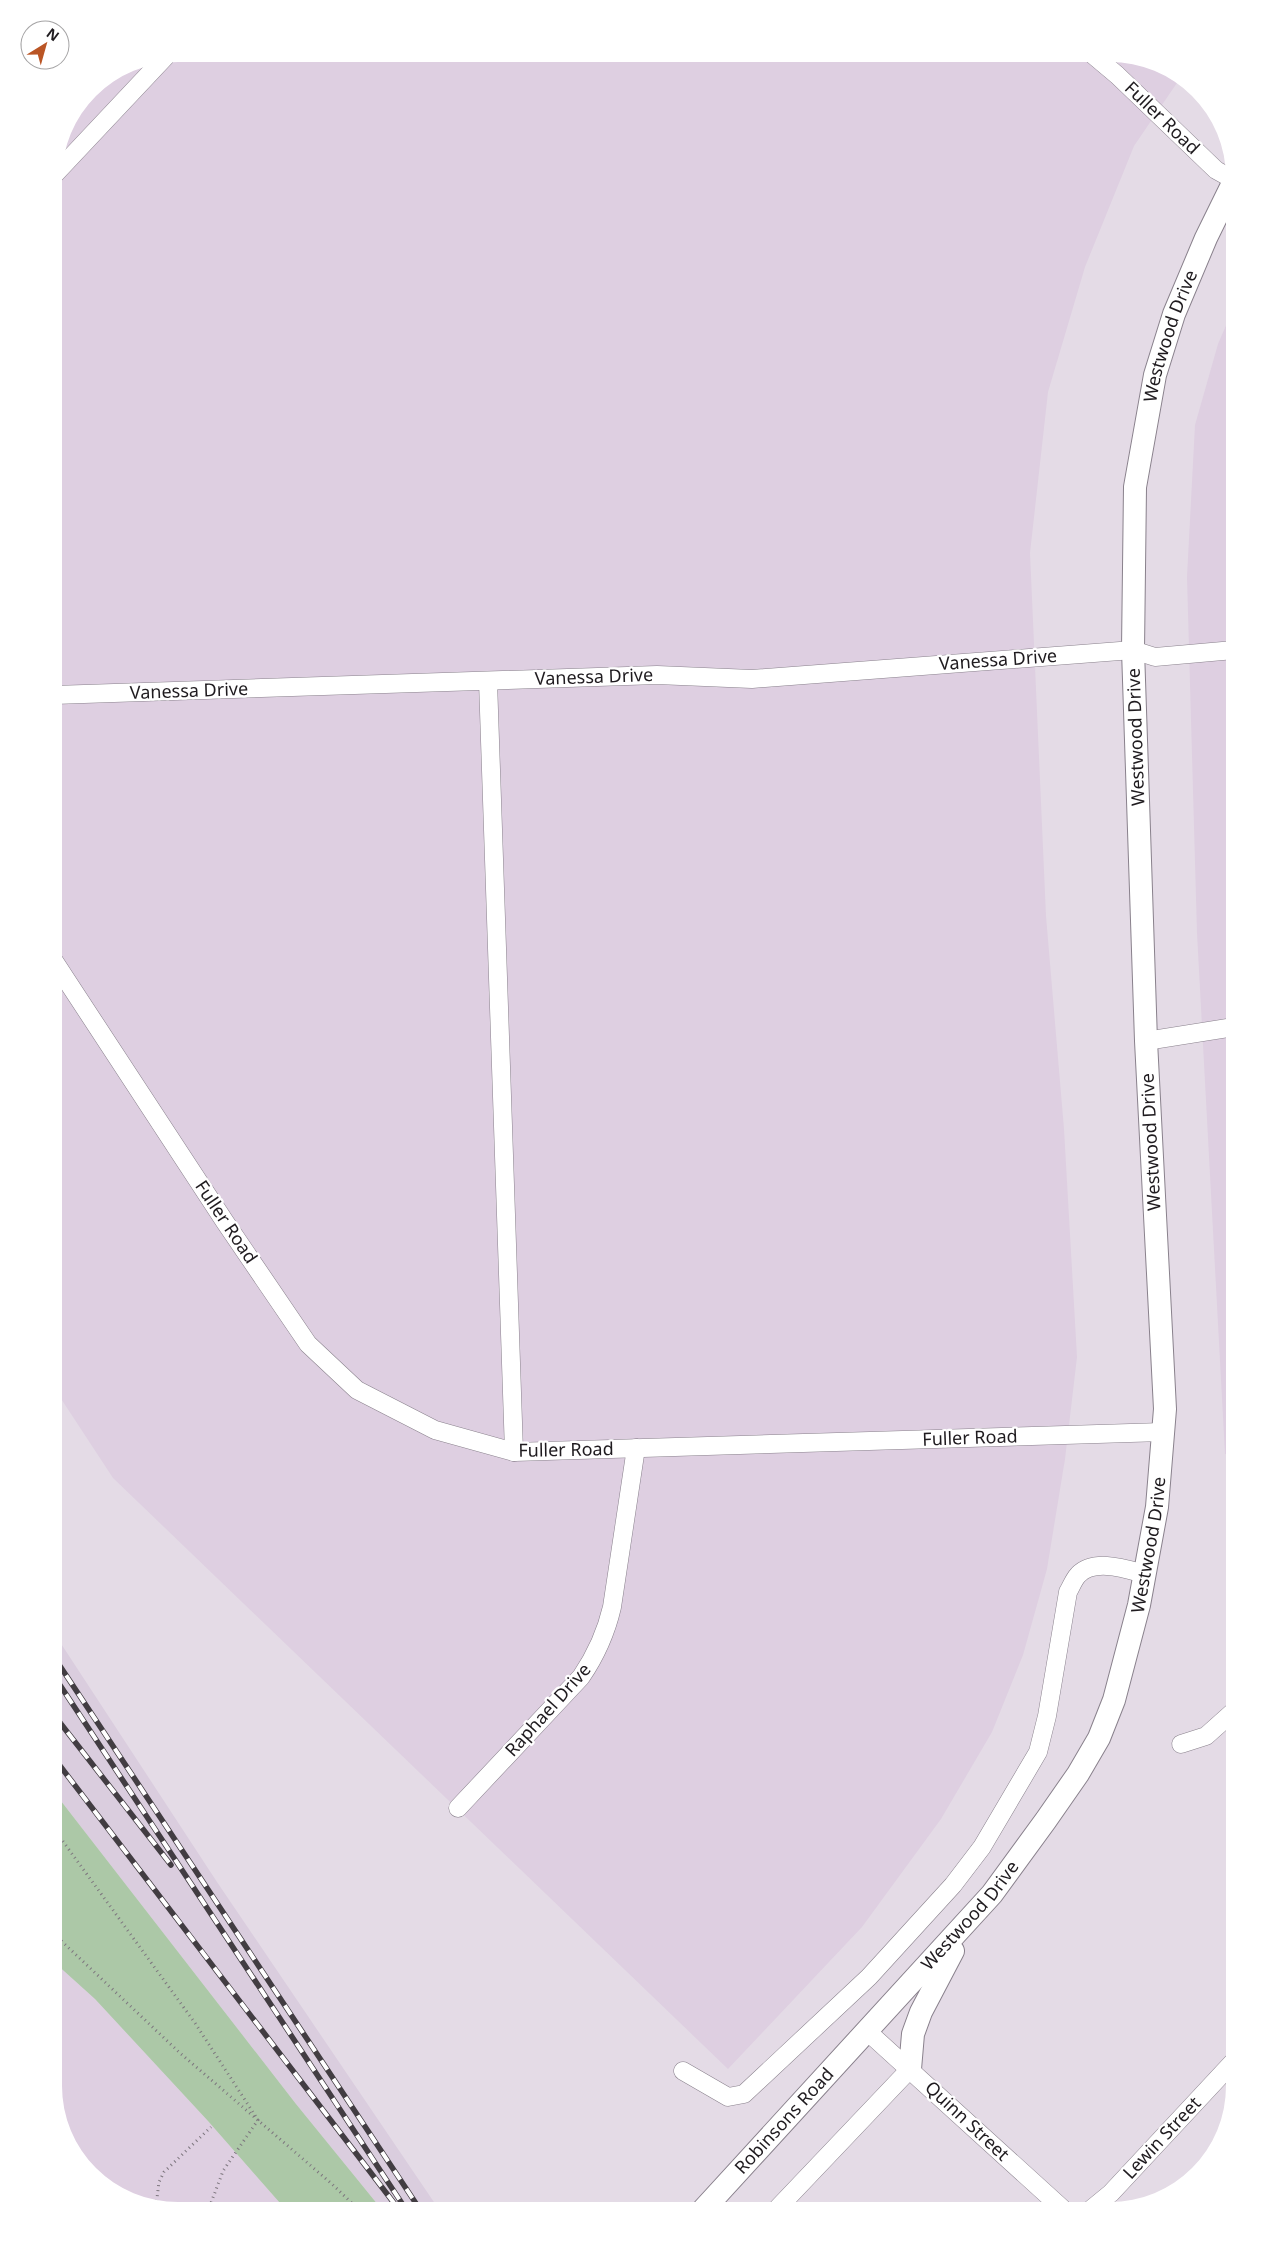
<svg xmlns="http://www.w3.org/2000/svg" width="1288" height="2265" viewBox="0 0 1288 2265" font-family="'Noto Sans',sans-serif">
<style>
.industrial{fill:#decfe1}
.built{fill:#dacdde}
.green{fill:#acc8a7}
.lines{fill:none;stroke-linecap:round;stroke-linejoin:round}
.minor-casing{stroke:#89818c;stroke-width:19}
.major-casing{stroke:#89818c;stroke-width:24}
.path{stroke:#7d767e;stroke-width:3;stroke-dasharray:1 4;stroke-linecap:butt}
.minor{stroke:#fff;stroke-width:18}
.major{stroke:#fff;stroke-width:22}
.rail-casing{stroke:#423d42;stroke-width:5.5}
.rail{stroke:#fff;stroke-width:4;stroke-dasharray:11;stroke-linecap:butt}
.labels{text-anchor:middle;stroke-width:4.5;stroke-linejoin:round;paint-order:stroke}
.street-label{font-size:18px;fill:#1f1b1f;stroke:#fff}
</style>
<rect width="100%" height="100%" fill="#e4dbe6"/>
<g class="industrial">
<polygon points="179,54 1118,54 1181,77 1134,146 1085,267 1048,392 1030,553 1046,916 1064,1129 1077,1357 1065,1459 1047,1569 1023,1655 992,1732 941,1819 862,1927 728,2069 113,1478 54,1388 54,171 63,131 91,90 131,63"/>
<polygon points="1234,307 1234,1456 1225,1454 1197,933 1187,577 1195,425 1218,344"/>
<polygon points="54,1962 95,1999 208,2121 287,2211 171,2211 110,2190 67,2141 54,2086"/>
</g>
<polygon class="built" points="54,1633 217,1882 440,2211 383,2211 296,2104 54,1792"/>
<polygon class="green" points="54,1792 296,2104 383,2211 287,2211 208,2121 95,1999 54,1962"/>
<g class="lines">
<defs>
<g id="minor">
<polyline points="1092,54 1117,75 1216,170 1234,180"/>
<polyline points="54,175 166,56"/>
<polyline points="488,681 514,1452"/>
<polyline points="54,695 657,675 752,679 1133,650 1155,657 1234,650"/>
<polyline points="54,961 225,1222 308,1344 357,1390 435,1430 514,1452 1163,1432"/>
<polyline points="1146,1041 1234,1027"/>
<polyline points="1181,1744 1206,1736 1234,1711"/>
<path d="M 458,1808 L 581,1677 C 596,1655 606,1633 612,1607 L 636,1448"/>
<polyline points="868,2032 1065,2211"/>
<path d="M 683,2071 L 728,2097 L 744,2094 L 869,1977 L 953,1885 L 982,1847 L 1038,1752 L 1047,1716 L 1068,1592 C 1071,1587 1074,1579 1078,1575 C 1094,1558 1126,1569 1145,1574"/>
<polyline points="775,2211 910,2069"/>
<polyline points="1089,2211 1111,2193 1234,2061"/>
</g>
<g id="major">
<polyline points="910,2069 913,2034 921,2012 953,1951"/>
<path id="s1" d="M 702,2211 L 992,1894 L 1046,1820 L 1078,1774 L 1099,1738 L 1114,1700 L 1139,1605 L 1157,1507 L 1165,1409 L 1146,1041 L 1133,650 L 1135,487 L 1155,375 L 1174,314 L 1206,238 L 1234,181"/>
</g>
</defs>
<use href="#minor" class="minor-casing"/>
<use href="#major" class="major-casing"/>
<g class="path">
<polyline points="54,1829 195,2023 258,2120 223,2171 208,2211"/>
<polyline points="54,1934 180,2053 332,2184 360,2211"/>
<polyline points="156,2206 159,2182 164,2172 211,2127"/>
</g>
<use href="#minor" class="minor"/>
<use href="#major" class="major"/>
<defs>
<g id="rail">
<polyline points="54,1657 421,2211"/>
<polyline points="54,1676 407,2211"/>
<polyline points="54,1715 171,1865"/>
<polyline points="54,1758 397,2207"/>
</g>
</defs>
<use href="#rail" class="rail-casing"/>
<use href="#rail" class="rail"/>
</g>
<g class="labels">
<g class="street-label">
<text transform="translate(1162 118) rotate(44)" y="6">Fuller Road</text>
<text dy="6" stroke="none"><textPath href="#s1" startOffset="2034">Westwood Drive</textPath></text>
<text transform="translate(998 660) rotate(-4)" y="6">Vanessa Drive</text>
<text transform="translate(594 677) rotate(-2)" y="6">Vanessa Drive</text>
<text transform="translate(189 691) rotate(-2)" y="6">Vanessa Drive</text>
<text transform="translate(1136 737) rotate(-92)" y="6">Westwood Drive</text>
<text transform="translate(1151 1142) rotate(-93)" y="6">Westwood Drive</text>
<text transform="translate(226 1222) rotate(56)" y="6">Fuller Road</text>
<text transform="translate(970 1438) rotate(-2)" y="6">Fuller Road</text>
<text transform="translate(566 1450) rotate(-1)" y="6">Fuller Road</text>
<text dy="6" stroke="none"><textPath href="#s1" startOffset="819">Westwood Drive</textPath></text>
<text transform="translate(548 1710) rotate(-48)" y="6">Raphael Drive</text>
<text dy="6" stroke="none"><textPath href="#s1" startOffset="399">Westwood Drive</textPath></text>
<text dy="6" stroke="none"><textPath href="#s1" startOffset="122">Robinsons Road</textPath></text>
<text transform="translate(967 2121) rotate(43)" y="6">Quinn Street</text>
<text transform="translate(1162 2138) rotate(-47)" y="6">Lewin Street</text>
</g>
</g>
<path d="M0 0H1288V2265H0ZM178 62H1110A116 116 0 0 1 1226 178V2086A116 116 0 0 1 1110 2202H178A116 116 0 0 1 62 2086V178A116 116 0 0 1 178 62Z" fill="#fff" fill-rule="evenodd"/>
<g transform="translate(45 45) rotate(37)"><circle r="24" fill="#ffffff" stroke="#a5a4a5"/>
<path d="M0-4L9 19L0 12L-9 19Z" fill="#ba5525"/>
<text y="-8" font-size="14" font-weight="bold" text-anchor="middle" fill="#1f1b1f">N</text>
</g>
</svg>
